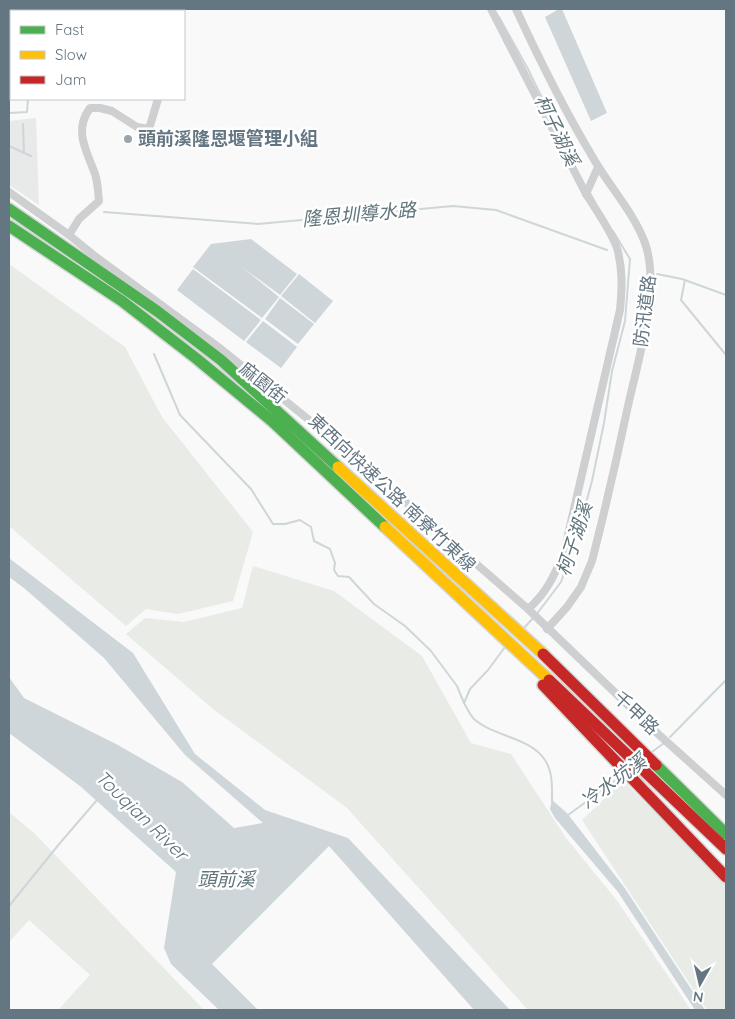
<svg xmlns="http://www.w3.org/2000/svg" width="735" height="1019" viewBox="0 0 735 1019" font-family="Quicksand,'Noto Sans TC',sans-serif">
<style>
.built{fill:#e8e9e9}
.green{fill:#e8ebe6}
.water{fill:#ced6d9}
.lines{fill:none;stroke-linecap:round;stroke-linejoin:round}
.stream{stroke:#ced6d9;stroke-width:2}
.fast-casing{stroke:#d5d6d6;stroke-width:14}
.slow-casing{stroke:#d5d6d6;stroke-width:14}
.jam-casing{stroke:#d5d6d6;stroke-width:14}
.street{stroke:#cecfd0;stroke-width:8}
.fast{stroke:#4caf50;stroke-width:11}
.slow{stroke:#ffc107;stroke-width:11}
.jam{stroke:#c62828;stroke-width:11}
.poi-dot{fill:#99a4ac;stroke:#fff;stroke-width:2}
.labels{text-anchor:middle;stroke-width:5;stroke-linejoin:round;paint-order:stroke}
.poi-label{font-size:18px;font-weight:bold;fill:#657683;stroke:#fff;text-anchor:start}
.street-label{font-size:18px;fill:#657683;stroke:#fff}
.water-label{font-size:19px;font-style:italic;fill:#60757c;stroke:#fff}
</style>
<rect width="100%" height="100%" fill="#f9f9f9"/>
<polygon class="built" points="36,118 39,205 9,185 9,121"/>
<g class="green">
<polygon points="9,264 125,347 162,417 253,532 233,601 178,614 146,609 126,626 9,526"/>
<polygon points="253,566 334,591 422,656 471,743 511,754 566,838 618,902 691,1010 528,1010 347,808 213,709 126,634 145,618 184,622 242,608"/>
<polygon points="623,781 726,883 726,1010 707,1010 582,820"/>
<polygon points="9,812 35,834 204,1010 58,1010 90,975 29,920 9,942"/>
</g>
<g class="water">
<polygon points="559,9 562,9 607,113 591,121 545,17"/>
<polygon points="251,239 297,274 280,295 242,267 279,297 262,318 193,267 211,244"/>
<polygon points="193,269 261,320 244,341 177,290"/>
<polygon points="299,274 333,301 315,323 281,296"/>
<polygon points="280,298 314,324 298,344 265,319"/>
<polygon points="263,321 297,347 281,368 246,342"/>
<polygon points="9,558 133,653 195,754 265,810 348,838 510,1010 474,1010 329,846 212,964 258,1010 219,1010 171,964 164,948 176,872 80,786 9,733 9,677 24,698 118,745 182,782 234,828 263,823 185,755 104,658 24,588 9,577"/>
<polygon points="552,800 567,813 624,887 705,1010 695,1010 618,892 555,818 550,809"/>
</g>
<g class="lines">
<g class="stream">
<polyline points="29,11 30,9"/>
<polyline points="499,17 528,69 557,129"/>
<polyline points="9,113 27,112 28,99"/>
<polyline points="23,124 24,153"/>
<polyline points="9,146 31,156"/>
<polyline points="590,193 595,202"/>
<polyline points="104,212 258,224 453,206 496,210 607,250"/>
<polyline points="657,274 682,279 726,295"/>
<polyline points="685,280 681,300 726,355"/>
<polyline points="154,354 180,415 251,489 273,524 285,524 300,520 311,527 314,541 330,549 335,563 334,570 338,576 349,577 374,604 405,626 431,651 457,686 464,703"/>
<polyline points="536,615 561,582 577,536 592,481 604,423 612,371 625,321 630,259 613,231"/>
<polyline points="524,628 533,618"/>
<path d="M 505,647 L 488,670 L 470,689 L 464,703 C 467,708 470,715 474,719 C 494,737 530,737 545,760 C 553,772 552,788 552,802"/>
<polyline points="670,737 726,680"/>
<polyline points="652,752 664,743"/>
<polyline points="568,815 623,775"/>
<polyline points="9,906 60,843 97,800"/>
</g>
<defs>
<g id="fast">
<polyline points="9,209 157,311 221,360 338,467"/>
<polyline points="9,226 122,301 197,359 272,421 385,527"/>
<polyline points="656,765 726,834"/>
</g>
<g id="slow">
<polyline points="338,467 543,654"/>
<polyline points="385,527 549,680"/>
</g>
<g id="jam">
<polyline points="543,654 656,765"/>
<polyline points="549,680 726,849"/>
<polyline points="543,685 726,877"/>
</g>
</defs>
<use href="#fast" class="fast-casing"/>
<use href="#slow" class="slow-casing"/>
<use href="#jam" class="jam-casing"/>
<g class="street">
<path d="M 491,9 L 586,194 C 596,210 611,231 617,248 C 623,269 622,289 620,310 L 564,552 C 555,574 547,593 528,609"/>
<path d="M 516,9 C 539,59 564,109 592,156 C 608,185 633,211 645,243 C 661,288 638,360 628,406 C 617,458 605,510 592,561 L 581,587 L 567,607 L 547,629"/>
<polyline points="171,11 171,9"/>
<polyline points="9,192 69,235 96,257 221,349 339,444 528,609 657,733 726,795"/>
<polyline points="586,194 598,167"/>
<path d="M 69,235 L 79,219 L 99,201 C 98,192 98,183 95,174 C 87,151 73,131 90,108 L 100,108 L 112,111 L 137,127 L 149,129 L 158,99"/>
</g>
<use href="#fast" class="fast"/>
<use href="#slow" class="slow"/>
<use href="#jam" class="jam"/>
</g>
<circle class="poi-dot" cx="128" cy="139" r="5"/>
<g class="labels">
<g class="poi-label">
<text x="138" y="145">頭前溪隆恩堰管理小組</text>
</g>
<g class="street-label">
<text transform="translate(645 311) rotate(-83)" y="6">防汛道路</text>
<text transform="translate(263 383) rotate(39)" y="6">麻園街</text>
<text transform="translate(392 493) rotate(43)" y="6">東西向快速公路 南寮竹東線</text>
<text transform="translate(636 713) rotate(43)" y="6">千甲路</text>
</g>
<g class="water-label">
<text transform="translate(557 130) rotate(64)" y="7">柯子湖溪</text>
<text transform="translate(359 214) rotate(-5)" y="7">隆恩圳導水路</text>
<text transform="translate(574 539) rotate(-72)" y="7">柯子湖溪</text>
<text transform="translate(613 781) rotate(-37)" y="7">冷水坑溪</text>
<text transform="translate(142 815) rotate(44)" y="7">Touqian River</text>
<text x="226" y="886">頭前溪</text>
</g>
</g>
<rect width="735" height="1019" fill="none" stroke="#657683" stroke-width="20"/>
<rect x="10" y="10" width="175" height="90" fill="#ffffff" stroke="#c1c8cd"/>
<rect x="20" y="26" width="25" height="8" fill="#4caf50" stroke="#c1c8cd"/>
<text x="55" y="35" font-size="15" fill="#657683">Fast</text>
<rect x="20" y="51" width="25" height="8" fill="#ffc107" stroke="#c1c8cd"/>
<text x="55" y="60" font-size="15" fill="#657683">Slow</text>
<rect x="20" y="76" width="25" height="8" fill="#c62828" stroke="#c1c8cd"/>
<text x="55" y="85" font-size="15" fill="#657683">Jam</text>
<g transform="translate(700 984) rotate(188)" stroke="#ffffff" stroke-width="4" paint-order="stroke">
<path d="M0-4L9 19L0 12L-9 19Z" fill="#657683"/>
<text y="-8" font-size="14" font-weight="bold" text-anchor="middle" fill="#657683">N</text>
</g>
</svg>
